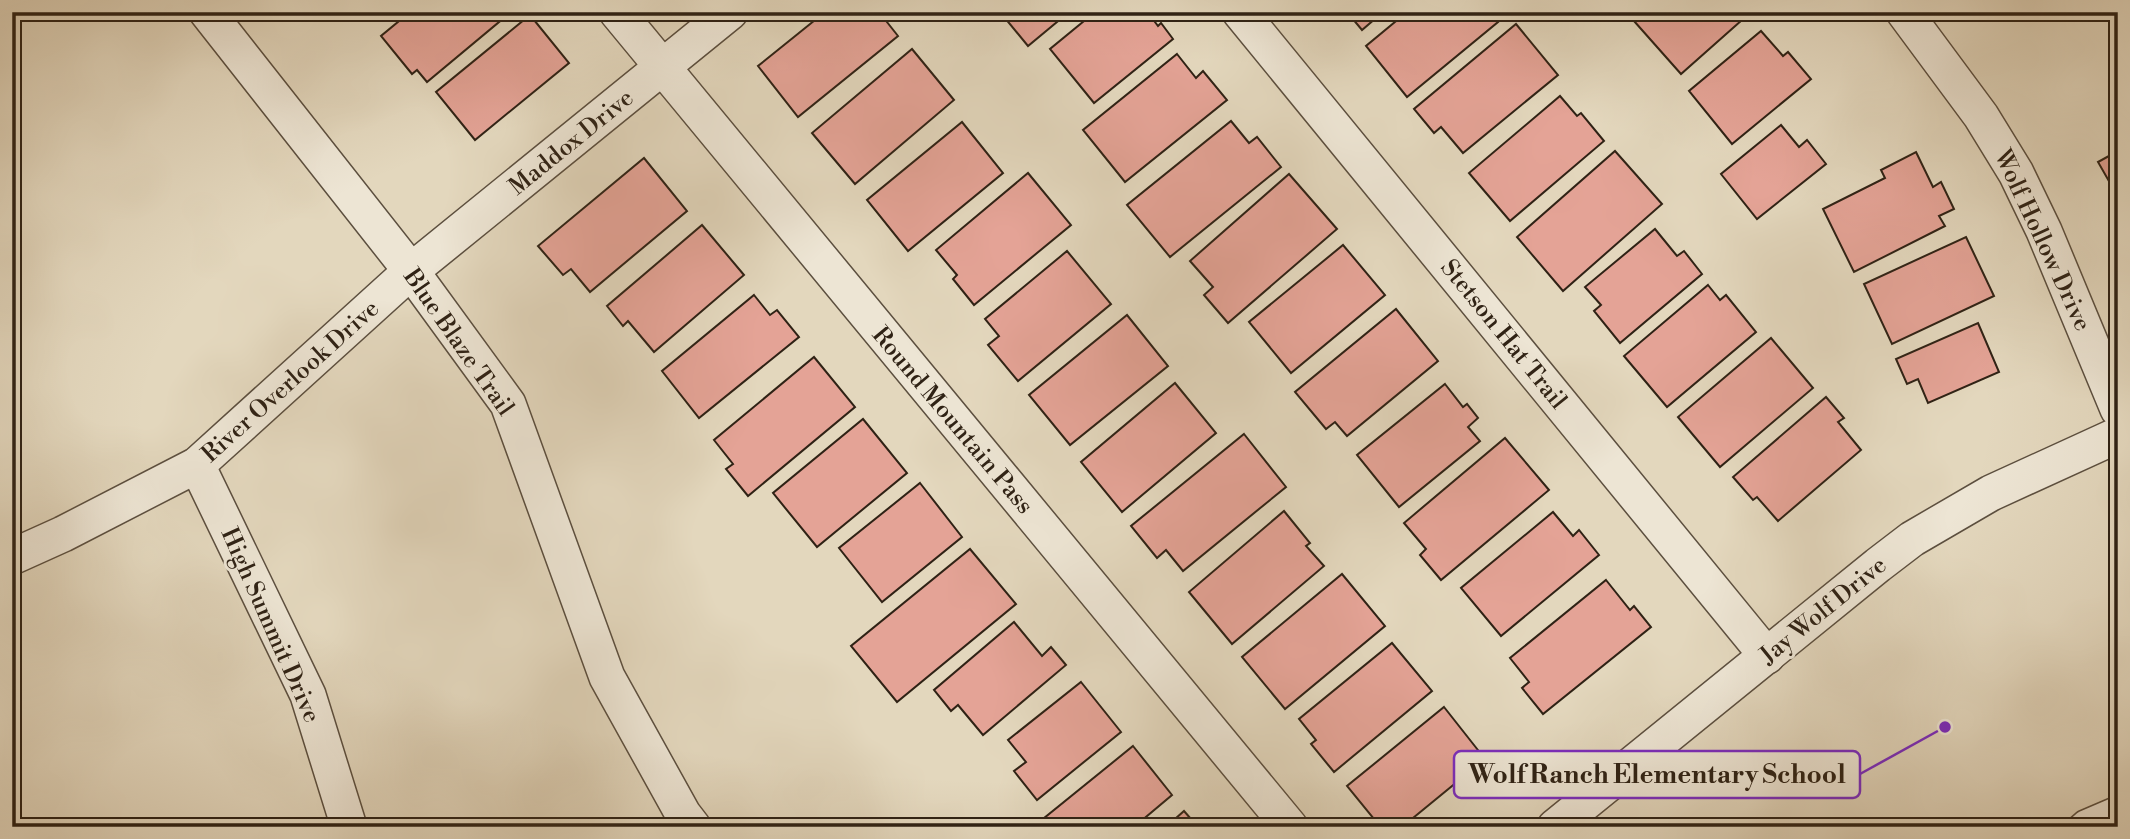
<svg xmlns="http://www.w3.org/2000/svg" width="2130" height="839" viewBox="0 0 2130 839" font-family="'Libre Bodoni',serif">
<style>
.building{fill:#e4a396;stroke:#2f2215;stroke-width:2}
.lines{fill:none;stroke-linecap:round;stroke-linejoin:round}
.service-casing{stroke:#5c4f3f;stroke-width:21}
.minor-casing{stroke:#5c4f3f;stroke-width:38}
.service{stroke:#ede5d4;stroke-width:18}
.minor{stroke:#ede5d4;stroke-width:35}
.labels{text-anchor:middle;stroke-width:6;stroke-linejoin:round;paint-order:stroke}
.street-label{font-size:24px;fill:#2f2215;stroke:#ede5d4}
.leader{fill:none;stroke:#7b2cbf;stroke-width:2.5}
.callout-dot{fill:#7b2cbf;stroke:#ede5d4;stroke-width:2.5}
.callout{fill:#ede5d4;stroke:#7b2cbf;stroke-width:2.5}
.callout-label{font-size:26px;text-anchor:middle;font-weight:bold;fill:#2f2215}
</style>
<rect width="100%" height="100%" fill="#e3d7bd"/>
<filter id="stains"><feTurbulence type="fractalNoise" baseFrequency=".00286" numOctaves="4"/><feColorMatrix values="0 0 0 0 .2 0 0 0 0 .09 0 0 0 0 .02 0 0 0 .5 -.17"/></filter>
<radialGradient id="worn" r=".72"><stop offset=".6" stop-color="#630" stop-opacity="0"/><stop offset="1" stop-color="#630" stop-opacity=".3"/></radialGradient>
<g class="building">
<polygon points="410,12 511,12 427,82 417,70 412,74 381,36"/>
<polygon points="825,12 879,12 898,36 798,117 758,66"/>
<polygon points="1000,12 1069,12 1028,46"/>
<polygon points="1095,12 1152,12 1149,14 1158,26 1161,23 1173,39 1094,103 1050,49"/>
<polygon points="1347,12 1383,12 1362,30"/>
<polygon points="1407,12 1490,12 1498,22 1407,97 1366,46"/>
<polygon points="1644,12 1751,12 1681,74 1634,21"/>
<polygon points="530,15 569,63 475,140 436,92"/>
<polygon points="1516,24 1558,75 1463,153 1441,127 1434,133 1414,109"/>
<polygon points="1761,31 1783,56 1788,52 1811,79 1732,144 1689,91"/>
<polygon points="912,49 954,100 855,184 812,133"/>
<polygon points="1177,54 1196,78 1203,71 1227,100 1125,182 1083,130"/>
<polygon points="1560,96 1577,116 1581,113 1604,141 1510,221 1469,173"/>
<polygon points="1231,121 1249,143 1257,137 1281,167 1170,257 1127,205"/>
<polygon points="962,122 1003,173 908,251 867,200"/>
<polygon points="1781,125 1799,147 1807,140 1826,164 1757,219 1721,174"/>
<polygon points="1615,151 1662,204 1563,291 1517,237"/>
<polygon points="2118,151 2118,197 2098,162"/>
<polygon points="1916,152 1933,187 1941,182 1954,209 1939,216 1945,226 1854,272 1823,209 1885,178 1881,170"/>
<polygon points="644,158 687,211 590,292 571,269 563,275 538,246"/>
<polygon points="1028,173 1071,225 974,305 953,279 957,275 936,250"/>
<polygon points="1289,174 1337,229 1228,323 1204,295 1213,287 1190,261"/>
<polygon points="702,225 744,275 654,352 628,321 623,326 607,306"/>
<polygon points="1655,229 1677,256 1684,251 1702,274 1620,343 1594,311 1601,305 1585,287"/>
<polygon points="1966,237 1994,296 1892,344 1864,284"/>
<polygon points="1343,245 1385,295 1291,373 1249,322"/>
<polygon points="1067,251 1111,304 1018,381 988,345 999,336 985,319"/>
<polygon points="1708,285 1720,300 1726,295 1756,332 1667,407 1624,356"/>
<polygon points="754,295 770,315 777,310 799,337 699,418 662,371"/>
<polygon points="1396,309 1438,361 1347,436 1335,422 1326,429 1295,392"/>
<polygon points="1127,315 1168,366 1070,445 1029,395"/>
<polygon points="1978,323 1999,372 1928,403 1918,379 1907,384 1896,359"/>
<polygon points="1771,338 1813,388 1720,467 1678,417"/>
<polygon points="814,357 855,407 748,496 726,469 733,464 714,440"/>
<polygon points="1175,383 1216,433 1122,512 1081,462"/>
<polygon points="1445,384 1463,407 1467,404 1478,418 1468,427 1480,441 1399,507 1357,455"/>
<polygon points="1826,397 1844,418 1838,422 1861,450 1778,521 1757,497 1753,500 1733,477"/>
<polygon points="863,419 907,473 817,547 773,493"/>
<polygon points="1244,434 1286,487 1183,571 1166,550 1157,558 1131,526"/>
<polygon points="1505,438 1549,490 1441,580 1420,555 1426,549 1404,523"/>
<polygon points="920,483 962,537 882,602 839,548"/>
<polygon points="1284,511 1310,543 1306,546 1324,566 1232,644 1189,592"/>
<polygon points="1553,512 1573,536 1579,530 1599,555 1501,636 1461,588"/>
<polygon points="970,549 1016,604 897,702 851,646"/>
<polygon points="1342,574 1385,626 1285,709 1242,657"/>
<polygon points="1606,580 1630,610 1634,606 1651,627 1543,714 1522,688 1529,682 1510,658"/>
<polygon points="1014,622 1042,656 1051,647 1066,665 983,735 958,705 951,711 934,690"/>
<polygon points="1392,643 1432,691 1334,772 1311,744 1316,740 1299,719"/>
<polygon points="1081,682 1121,732 1037,800 1014,771 1026,762 1008,740"/>
<polygon points="1444,707 1485,759 1402,827 1392,827 1385,819 1378,824 1347,786"/>
<polygon points="1133,746 1172,795 1134,827 1041,827 1038,823"/>
<polygon points="1184,811 1198,827 1166,827"/>
</g>
<g class="lines">
<defs>
<polyline id="service" points="2075,827 2083,820 2118,805"/>
<g id="minor">
<polyline points="207,12 411,271 508,404 607,677 683,814 693,827"/>
<polyline points="617,12 1290,827"/>
<polyline points="1240,12 1767,656"/>
<polyline points="1904,12 1981,116 2016,173 2044,231 2118,409"/>
<polyline points="197,465 308,695 349,827"/>
<polyline points="12,557 63,534 197,465 411,271 730,12"/>
<polyline points="1555,827 1878,565 1912,539 1991,493 2118,435"/>
</g>
</defs>
<use href="#service" class="service-casing"/>
<use href="#minor" class="minor-casing"/>
<use href="#service" class="service"/>
<use href="#minor" class="minor"/>
</g>
<g class="labels">
<g class="street-label">
<text transform="translate(571 142) rotate(-39)" y="8">Maddox Drive</text>
<text transform="translate(2043 240) rotate(65)" y="8">Wolf Hollow Drive</text>
<text transform="translate(1504 334) rotate(51)" y="8">Stetson Hat Trail</text>
<text transform="translate(459 342) rotate(55)" y="8">Blue Blaze Trail</text>
<text transform="translate(290 381) rotate(-42)" y="8">River Overlook Drive</text>
<text transform="translate(953 420) rotate(50)" y="8">Round Mountain Pass</text>
<text transform="translate(1823 610) rotate(-39)" y="8">Jay Wolf Drive</text>
<text transform="translate(271 625) rotate(66)" y="8">High Summit Drive</text>
</g>
</g>
<path class="leader" d="M1945 727L1860 774"/>
<circle class="callout-dot" cx="1945" cy="727" r="7"/>
<rect class="callout" x="1454" y="751" width="406" height="47" rx="7"/>
<g class="callout-label">
<text x="1657" y="783">Wolf Ranch Elementary School</text>
</g>
<rect width="2130" height="839" fill="none" stroke="#e3d7bd" stroke-width="42"/>
<rect x="14" y="14" width="2102" height="811" fill="none" stroke="#2f2215" stroke-width="3.5"/>
<rect x="21" y="21" width="2088" height="797" fill="none" stroke="#2f2215" stroke-width="2"/>
<rect width="100%" height="100%" filter="url(#stains)"/>
<rect width="100%" height="100%" fill="url(#worn)"/>
</svg>
